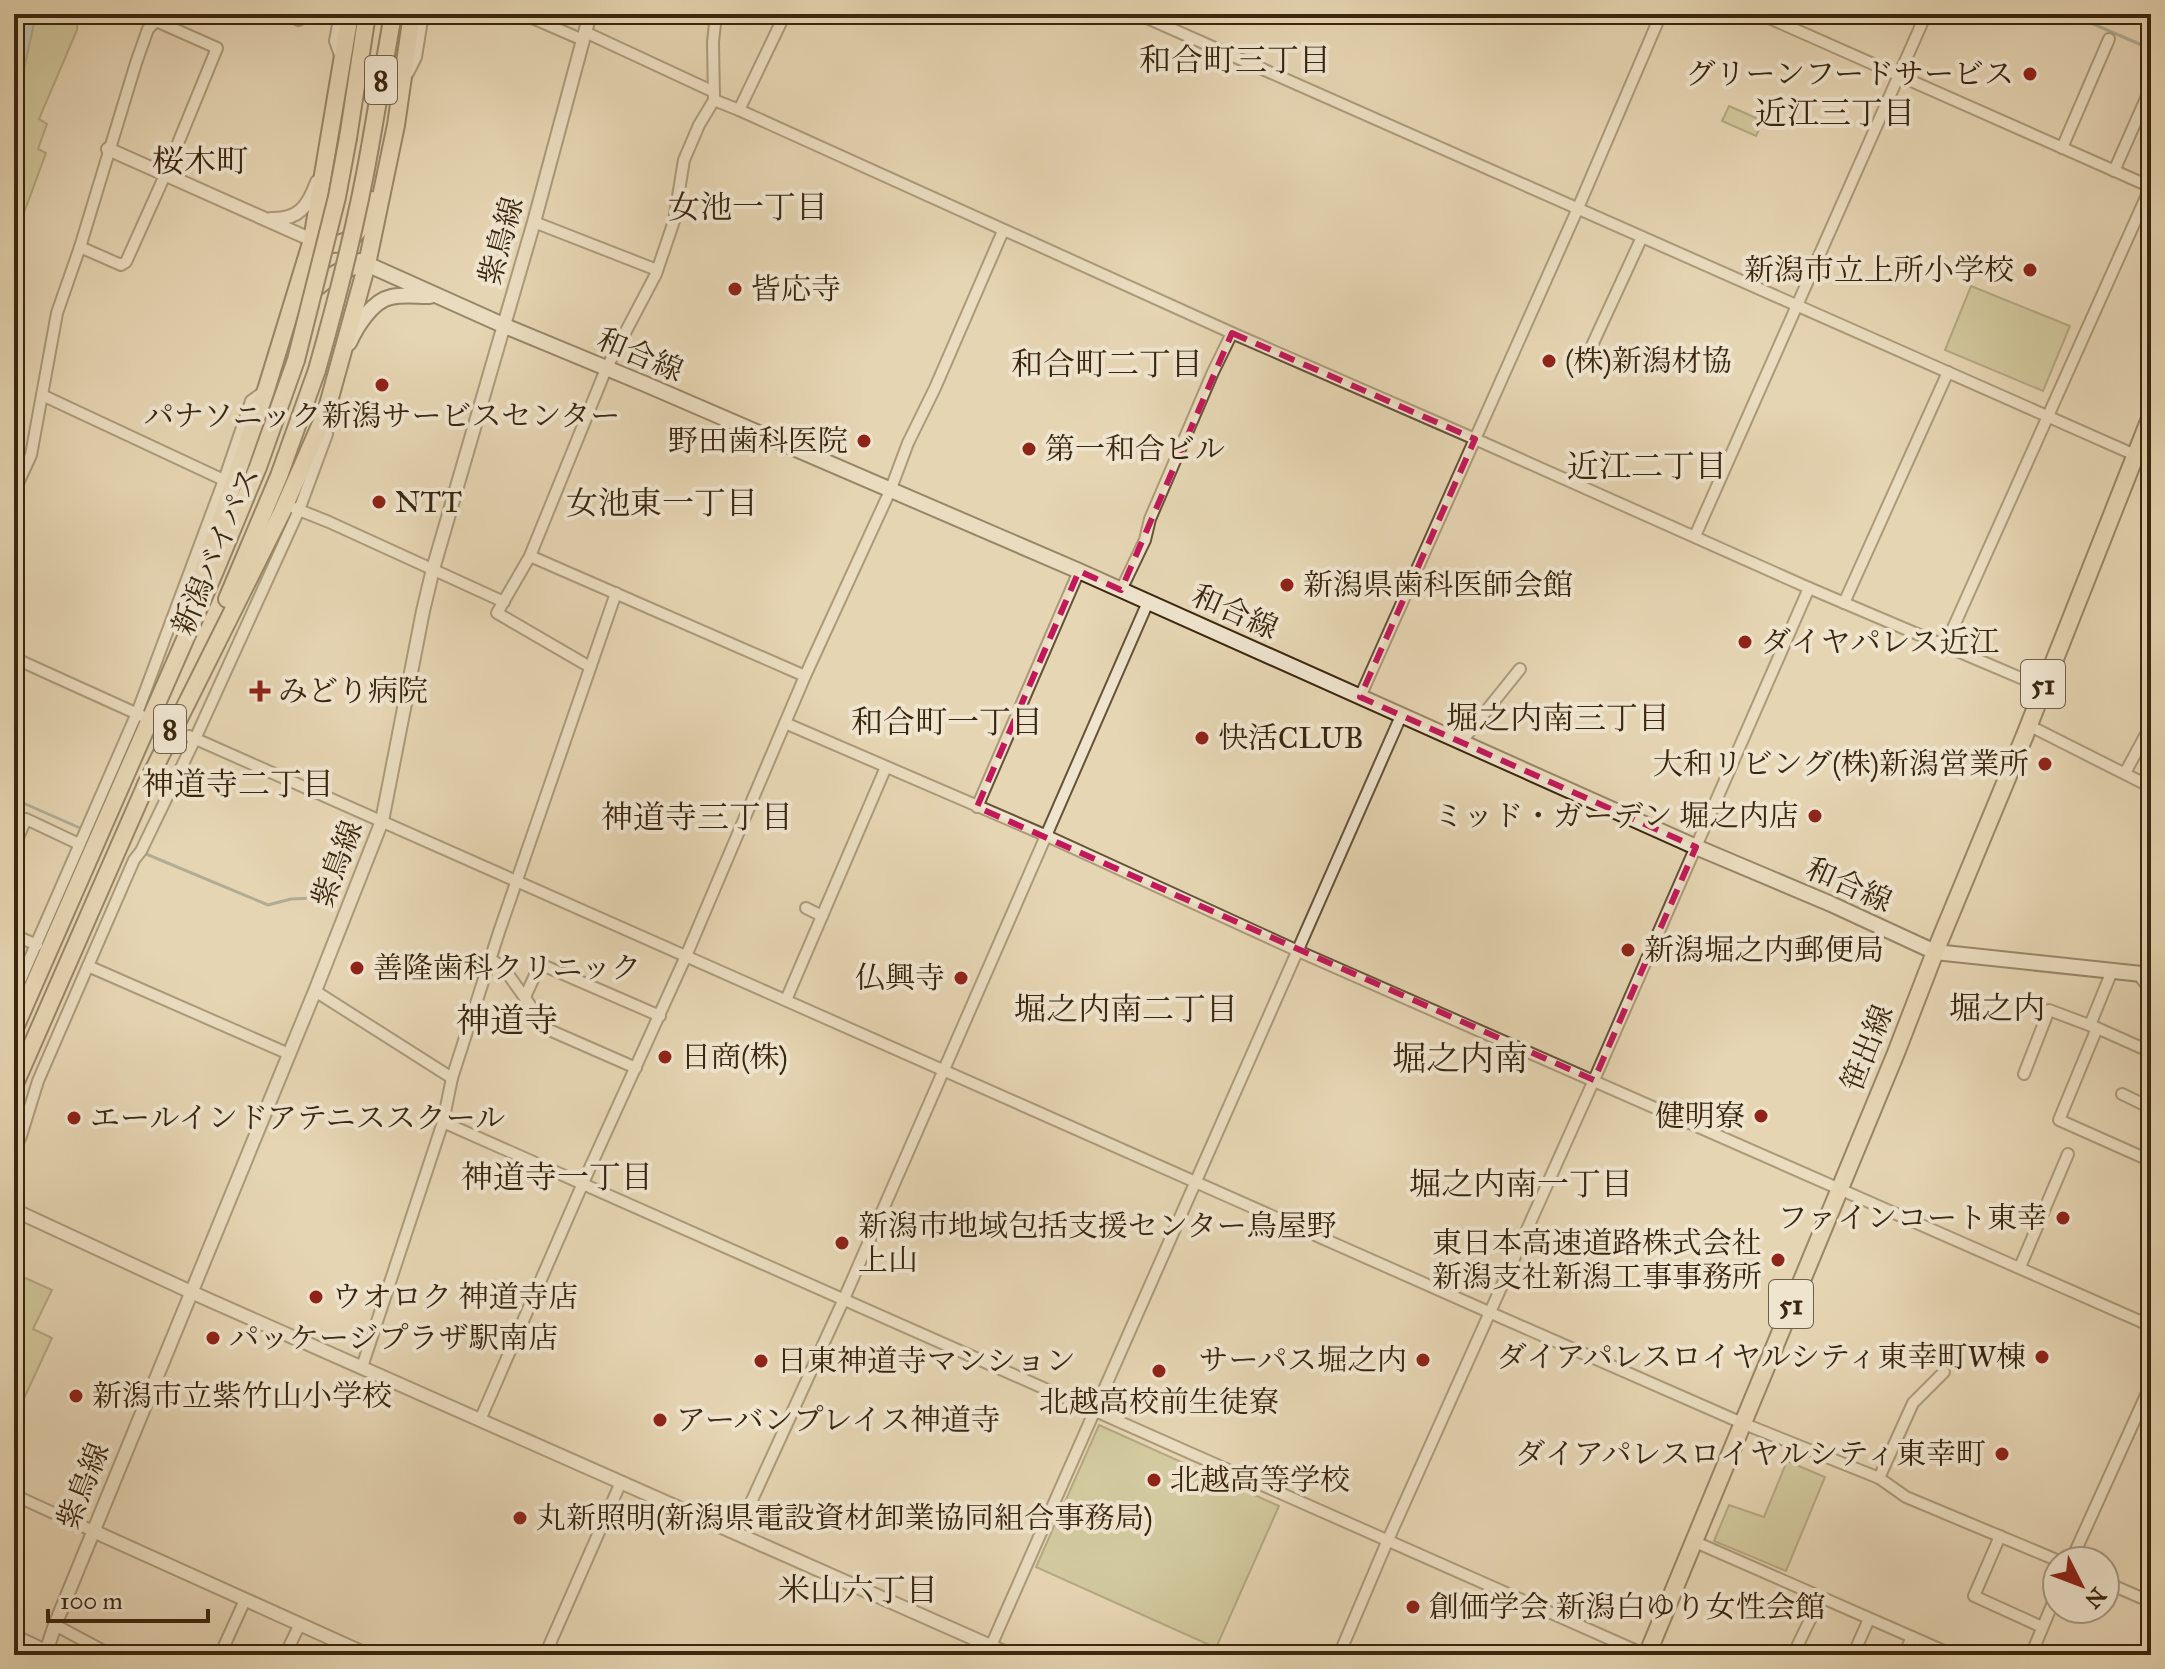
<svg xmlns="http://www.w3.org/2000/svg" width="2165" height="1669" viewBox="0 0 2165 1669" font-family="'IM FELL Great Primer','Noto Serif JP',serif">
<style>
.green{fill:#bcbc88;stroke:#7b714b;stroke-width:2}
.water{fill:#98b7b4;stroke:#727d72;stroke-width:2}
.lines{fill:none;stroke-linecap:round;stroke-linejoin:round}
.stream{stroke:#727d72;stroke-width:3}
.minor-tunnel{stroke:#c4b392;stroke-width:10;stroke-dasharray:10 5;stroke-linecap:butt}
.minor-casing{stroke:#655237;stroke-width:14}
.tertiary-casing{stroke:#655237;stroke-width:16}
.secondary-casing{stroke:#3a260e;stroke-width:18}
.primary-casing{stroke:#3a260e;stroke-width:20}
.trunk-casing{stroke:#3a260e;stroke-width:20}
.minor{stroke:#efe4ce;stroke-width:10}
.tertiary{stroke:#efe4ce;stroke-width:12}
.secondary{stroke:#efe4ce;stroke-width:14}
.primary{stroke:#e6d6b3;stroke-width:16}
.trunk{stroke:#e6d6b3;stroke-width:16}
.trunk-bridge-casing{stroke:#3a260e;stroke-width:20;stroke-linecap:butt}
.trunk-bridge{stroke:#e6d6b3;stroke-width:16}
.marked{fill:none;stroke:#c2185b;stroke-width:6;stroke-dasharray:16 10;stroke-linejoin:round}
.poi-dot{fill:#8f2418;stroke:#efe4ce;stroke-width:3}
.labels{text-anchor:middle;stroke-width:8;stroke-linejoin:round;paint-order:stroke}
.shield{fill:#efe4ce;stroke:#705f48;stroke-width:2}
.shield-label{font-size:28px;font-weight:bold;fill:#3a260e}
.poi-label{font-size:30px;fill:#3a260e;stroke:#efe4ce;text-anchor:start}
.street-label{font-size:30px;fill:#3a260e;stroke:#efe4ce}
.neighbourhood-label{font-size:32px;fill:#3a260e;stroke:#efe4ce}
.quarter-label{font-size:34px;fill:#3a260e;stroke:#efe4ce}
</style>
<rect width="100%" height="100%" fill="#e6d6b3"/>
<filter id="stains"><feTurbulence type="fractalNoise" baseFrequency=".0025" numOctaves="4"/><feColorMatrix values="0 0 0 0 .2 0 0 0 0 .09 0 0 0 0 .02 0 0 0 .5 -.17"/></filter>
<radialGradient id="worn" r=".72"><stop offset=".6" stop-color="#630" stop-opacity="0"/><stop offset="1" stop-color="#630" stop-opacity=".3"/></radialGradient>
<g class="green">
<polygon points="36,14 78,14 77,30 39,119 47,124 38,149 46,153 14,240 14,113"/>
<polygon points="1729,106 1763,121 1756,136 1722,121"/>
<polygon points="1971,286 2070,326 2043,391 1945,350"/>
<polygon points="14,1273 52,1290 33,1329 52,1338 14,1420"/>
<polygon points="1099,1425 1279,1506 1216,1648 1036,1567"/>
<polygon points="1787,1461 1825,1477 1786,1571 1714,1541 1729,1505 1764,1517"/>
</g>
<polygon class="water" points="14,14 36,14 14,113"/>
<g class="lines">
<g class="stream">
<polyline points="2070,14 2151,49"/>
<polyline points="14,799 80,828"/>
<polyline points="146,854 268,905 291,899 339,897"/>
</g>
<polyline class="minor-tunnel" points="145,717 189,736"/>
<defs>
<g id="minor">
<polyline points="285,14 299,20 302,14"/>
<polyline points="340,14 335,41 341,58"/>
<polyline points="523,14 583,40"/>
<polyline points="1138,14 2135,455"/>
<polyline points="1760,14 2151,187"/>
<polyline points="585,32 714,92"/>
<polyline points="408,73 416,57 423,14"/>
<polyline points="714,100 739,110 1232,333 1475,439 1809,588 2042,687"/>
<polyline points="739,110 785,14"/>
<polyline points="2062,148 2109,39"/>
<polyline points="2114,171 2151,87"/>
<polyline points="534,222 657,270"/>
<polyline points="80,247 121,265 126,262 165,175 217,48 156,21"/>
<polyline points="1589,352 1642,237"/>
<polyline points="42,395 228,482"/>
<polyline points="14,492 31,455 57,313 80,247 136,63 148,29 156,21 160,14"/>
<polyline points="294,508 329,522 504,602"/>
<polyline points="1695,536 1926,14"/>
<polyline points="530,556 805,676"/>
<polyline points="1121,590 1145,540 1150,519 1213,372 1232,333"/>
<polyline points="1844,603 1948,372"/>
<polyline points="1945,646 2151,186"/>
<polyline points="14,658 142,716"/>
<polyline points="590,667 497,613 530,556 606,369 656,274 674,221 684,160 699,125 714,100 713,42 716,14"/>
<polyline points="1360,697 1578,208 1661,14"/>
<polyline points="785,723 1047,836 1298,951 2151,1326"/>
<polyline points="2028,725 2151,787"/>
<polyline points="189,736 1491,1313 1742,1423 1879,1478 1906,1497 2059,1561"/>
<polyline points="1462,741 1520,669"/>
<polyline points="2125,773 2151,725"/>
<polyline points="977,807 1079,571"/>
<polyline points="14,847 26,819 79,844"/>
<polyline points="806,908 822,916"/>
<polyline points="14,935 37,945"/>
<polyline points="490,959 503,967 547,1029 636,1068"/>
<polyline points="88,966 289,1054"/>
<polyline points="2138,974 2151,991"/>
<polyline points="315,991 452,1078"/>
<polyline points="14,995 137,713 224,480 251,401 266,390"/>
<polyline points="525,997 540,964 660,1016"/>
<polyline points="786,1000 886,767"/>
<polyline points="2090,1025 2112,971"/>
<polyline points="2097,1028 2059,1120 2151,1161"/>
<polyline points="2024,1074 2049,1010 2097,1028 2151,1052"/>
<polyline points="2122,1094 2151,1108"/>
<polyline points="443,1122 1646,1655"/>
<polyline points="14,1151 21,1136 38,1081 134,860 141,851 195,739 299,510 327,434 327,418"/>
<polyline points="2149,1214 2151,1215"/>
<polyline points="2020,1267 2068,1154"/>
<polyline points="362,1367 443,1122 452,1078 499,932 616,593"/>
<polyline points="480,1420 583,1183 686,956 805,676 890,491 908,443 935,388 1003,231"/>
<polyline points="1879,1478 1913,1403 1944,1372"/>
<polyline points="14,1495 93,1531"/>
<polyline points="737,1533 843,1301 1148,602"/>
<polyline points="2000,1536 1974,1596 2042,1627"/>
<polyline points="1693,1541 1953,1655"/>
<polyline points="2071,1561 2151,1384"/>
<polyline points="2105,1582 2151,1602"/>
<polyline points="55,1625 111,1655"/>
<polyline points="14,1635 46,1650"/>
<polyline points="220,1655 245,1600"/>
<polyline points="285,1655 300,1624"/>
<polyline points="545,1655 621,1482"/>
<polyline points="987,1655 1401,716"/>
<polyline points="1339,1655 1387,1542 1594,1080 1809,588"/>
<polyline points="1793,1655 1821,1597"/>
<polyline points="1853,1655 1869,1619"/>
<polyline points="1904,1655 1912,1637"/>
<polyline points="2031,1655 2057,1593"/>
</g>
<g id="tertiary">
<polyline points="108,149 312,240"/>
<path d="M 271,219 C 299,220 308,206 317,182"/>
<polyline points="14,1210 191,1292 1011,1655"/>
<polyline points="93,1531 368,1655"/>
<polyline points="45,1655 55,1625 315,991 382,821 423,611 433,569 534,222 590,14"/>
</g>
<g id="secondary">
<polyline points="360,261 505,326 645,384 1079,571 1696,847 1831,904 1935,952 2151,975"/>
<path d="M 349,343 C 356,327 372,301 391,297 C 403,294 417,296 430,296"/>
</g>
<polyline id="primary" points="1647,1655 1896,1053 1935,952 2025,735 2151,416"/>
<g id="trunk">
<polyline points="348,138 367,14"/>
<polyline points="370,147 393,14"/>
<path d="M 313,240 C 352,254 360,230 373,200"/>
<path d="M 310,293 C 327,278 343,266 367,264"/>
<polyline points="227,599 279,476 317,370"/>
<polyline points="192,602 266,390 312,240 350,14"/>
<polyline points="145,787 282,512 326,412 367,264 396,125 412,14"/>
<polyline points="14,1030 215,571 258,467 296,360"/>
<polyline points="14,1086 149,778"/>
</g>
</defs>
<use href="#minor" class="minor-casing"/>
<use href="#tertiary" class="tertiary-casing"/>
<use href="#secondary" class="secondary-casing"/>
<use href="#primary" class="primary-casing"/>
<use href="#trunk" class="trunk-casing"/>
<use href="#minor" class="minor"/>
<use href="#tertiary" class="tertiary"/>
<use href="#secondary" class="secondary"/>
<use href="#primary" class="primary"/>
<use href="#trunk" class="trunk"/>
<defs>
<g id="trunk-bridge">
<polyline points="296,360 337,197 348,138"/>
<path d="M 317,370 C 338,296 357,222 370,147"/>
</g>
</defs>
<use href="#trunk-bridge" class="trunk-bridge-casing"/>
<use href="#trunk-bridge" class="trunk-bridge"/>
</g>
<path d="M0 0H2165V1669H0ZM 1232,333 L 1475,439 L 1360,697 L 1696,847 L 1594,1080 L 977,807 L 1079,571 L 1121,590 Z" fill="#e6d6b3" fill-opacity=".55" fill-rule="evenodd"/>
<path class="marked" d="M 1232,333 L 1475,439 L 1360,697 L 1696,847 L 1594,1080 L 977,807 L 1079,571 L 1121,590 Z"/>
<g class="poi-dot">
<circle cx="2030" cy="74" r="8"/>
<circle cx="2030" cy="270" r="8"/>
<circle cx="735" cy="289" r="8"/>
<circle cx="1549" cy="361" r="8"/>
<circle cx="382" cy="385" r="8"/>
<circle cx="864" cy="441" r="8"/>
<circle cx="1029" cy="449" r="8"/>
<circle cx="379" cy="502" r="8"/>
<circle cx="1287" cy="585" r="8"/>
<circle cx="1745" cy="642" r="8"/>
<path d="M256 679h8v8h8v8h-8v8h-8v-8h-8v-8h8z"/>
<circle cx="1202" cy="738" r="8"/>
<circle cx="2045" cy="764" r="8"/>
<circle cx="1815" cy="816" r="8"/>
<circle cx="1628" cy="950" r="8"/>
<circle cx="357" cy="968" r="8"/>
<circle cx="961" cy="978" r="8"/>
<circle cx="665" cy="1057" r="8"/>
<circle cx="1761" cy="1116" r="8"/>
<circle cx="74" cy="1118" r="8"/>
<circle cx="2063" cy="1218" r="8"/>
<circle cx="842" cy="1243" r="8"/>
<circle cx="1778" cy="1260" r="8"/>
<circle cx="316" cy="1297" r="8"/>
<circle cx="213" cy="1338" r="8"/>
<circle cx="2042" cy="1357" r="8"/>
<circle cx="1423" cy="1360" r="8"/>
<circle cx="761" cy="1361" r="8"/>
<circle cx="1159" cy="1371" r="8"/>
<circle cx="76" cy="1396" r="8"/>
<circle cx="660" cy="1420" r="8"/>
<circle cx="2002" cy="1454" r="8"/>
<circle cx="1154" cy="1480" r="8"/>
<circle cx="520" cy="1518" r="8"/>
<circle cx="1413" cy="1607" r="8"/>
</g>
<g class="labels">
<g class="shield">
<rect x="365" y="56" width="32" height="48" rx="6"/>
<rect x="2021" y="660" width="44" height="48" rx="6"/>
<rect x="154" y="705" width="32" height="48" rx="6"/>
<rect x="1769" y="1280" width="44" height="48" rx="6"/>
</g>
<g class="shield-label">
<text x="381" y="90">8</text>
<text x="2043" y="694">51</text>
<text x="170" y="739">8</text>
<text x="1791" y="1314">51</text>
</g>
<g class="poi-label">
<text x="2014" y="84" text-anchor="end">グリーンフードサービス</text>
<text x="2014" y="280" text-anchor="end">新潟市立上所小学校</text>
<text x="751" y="299">皆応寺</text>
<text x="1565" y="371">(株)新潟材協</text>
<text x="382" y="426" text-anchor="middle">パナソニック新潟サービスセンター</text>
<text x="848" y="451" text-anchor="end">野田歯科医院</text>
<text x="1045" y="459">第一和合ビル</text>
<text x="395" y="512">NTT</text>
<text x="1303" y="595">新潟県歯科医師会館</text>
<text x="1761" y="652">ダイヤパレス近江</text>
<text x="278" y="701">みどり病院</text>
<text x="1218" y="748">快活CLUB</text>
<text x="2029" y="774" text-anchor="end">大和リビング(株)新潟営業所</text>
<text x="1799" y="826" text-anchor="end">ミッド・ガーデン 堀之内店</text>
<text x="1644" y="960">新潟堀之内郵便局</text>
<text x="373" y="978">善隆歯科クリニック</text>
<text x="945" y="988" text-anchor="end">仏興寺</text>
<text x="681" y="1067">日商(株)</text>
<text x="1745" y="1126" text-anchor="end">健明寮</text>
<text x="90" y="1128">エールインドアテニススクール</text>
<text x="2047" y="1228" text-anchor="end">ファインコート東幸</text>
<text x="858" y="1236">新潟市地域包括支援センター鳥屋野<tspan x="858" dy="34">上山</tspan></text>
<text x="1762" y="1253" text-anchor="end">東日本高速道路株式会社<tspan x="1762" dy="34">新潟支社新潟工事事務所</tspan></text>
<text x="332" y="1307">ウオロク 神道寺店</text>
<text x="229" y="1348">パッケージプラザ駅南店</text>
<text x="2026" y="1367" text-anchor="end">ダイアパレスロイヤルシティ東幸町W棟</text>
<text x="1407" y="1370" text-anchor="end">サーパス堀之内</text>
<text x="777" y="1371">日東神道寺マンション</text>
<text x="92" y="1406">新潟市立紫竹山小学校</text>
<text x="1159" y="1412" text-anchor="middle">北越高校前生徒寮</text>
<text x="676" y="1430">アーバンプレイス神道寺</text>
<text x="1986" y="1464" text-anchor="end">ダイアパレスロイヤルシティ東幸町</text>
<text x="1170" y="1490">北越高等学校</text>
<text x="536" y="1528">丸新照明(新潟県電設資材卸業協同組合事務局)</text>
<text x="1429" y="1617">創価学会 新潟白ゆり女性会館</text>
</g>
<g class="street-label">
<text transform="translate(501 241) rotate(-74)" y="10">紫鳥線</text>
<text transform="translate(640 355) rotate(23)" y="10">和合線</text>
<text transform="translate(216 551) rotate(-67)" y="10">新潟バイパス</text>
<text transform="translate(1235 612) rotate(24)" y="10">和合線</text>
<text transform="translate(337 864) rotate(-69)" y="10">紫鳥線</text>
<text transform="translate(1849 885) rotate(24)" y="10">和合線</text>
<text transform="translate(1867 1048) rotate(-68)" y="10">笹出線</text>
<text transform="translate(83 1486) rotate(-68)" y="10">紫鳥線</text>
</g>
<g class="neighbourhood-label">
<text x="1235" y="71">和合町三丁目</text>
<text x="1835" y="124">近江三丁目</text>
<text x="200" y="172">桜木町</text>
<text x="748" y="218">女池一丁目</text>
<text x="1107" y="375">和合町二丁目</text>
<text x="1647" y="477">近江二丁目</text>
<text x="662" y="514">女池東一丁目</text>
<text x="1558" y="729">堀之内南三丁目</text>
<text x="947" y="733">和合町一丁目</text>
<text x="238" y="795">神道寺二丁目</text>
<text x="697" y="828">神道寺三丁目</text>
<text x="1997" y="1019">堀之内</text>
<text x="1126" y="1020">堀之内南二丁目</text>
<text x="557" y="1188">神道寺一丁目</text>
<text x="1521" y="1195">堀之内南一丁目</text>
<text x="858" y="1601">米山六丁目</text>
</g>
<g class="quarter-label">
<text x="507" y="1032">神道寺</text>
<text x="1460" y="1070">堀之内南</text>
</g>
</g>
<rect width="2165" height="1669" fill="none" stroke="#e6d6b3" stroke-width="48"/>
<rect x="16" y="16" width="2133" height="1637" fill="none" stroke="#3a260e" stroke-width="4"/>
<rect x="24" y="24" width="2117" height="1621" fill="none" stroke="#3a260e" stroke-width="2"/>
<g transform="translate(2081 1585) rotate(132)"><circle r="38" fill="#efe4ce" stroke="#a79881" stroke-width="2"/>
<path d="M0-6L14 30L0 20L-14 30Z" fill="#8f2418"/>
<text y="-12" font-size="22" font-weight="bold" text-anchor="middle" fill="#3a260e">N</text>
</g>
<path d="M48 1609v12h160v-12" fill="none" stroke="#3a260e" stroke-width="4"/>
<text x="60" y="1609" font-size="24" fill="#3a260e" stroke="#efe4ce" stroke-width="6" paint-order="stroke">100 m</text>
<rect width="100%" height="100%" filter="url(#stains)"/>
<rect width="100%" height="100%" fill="url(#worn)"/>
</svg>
